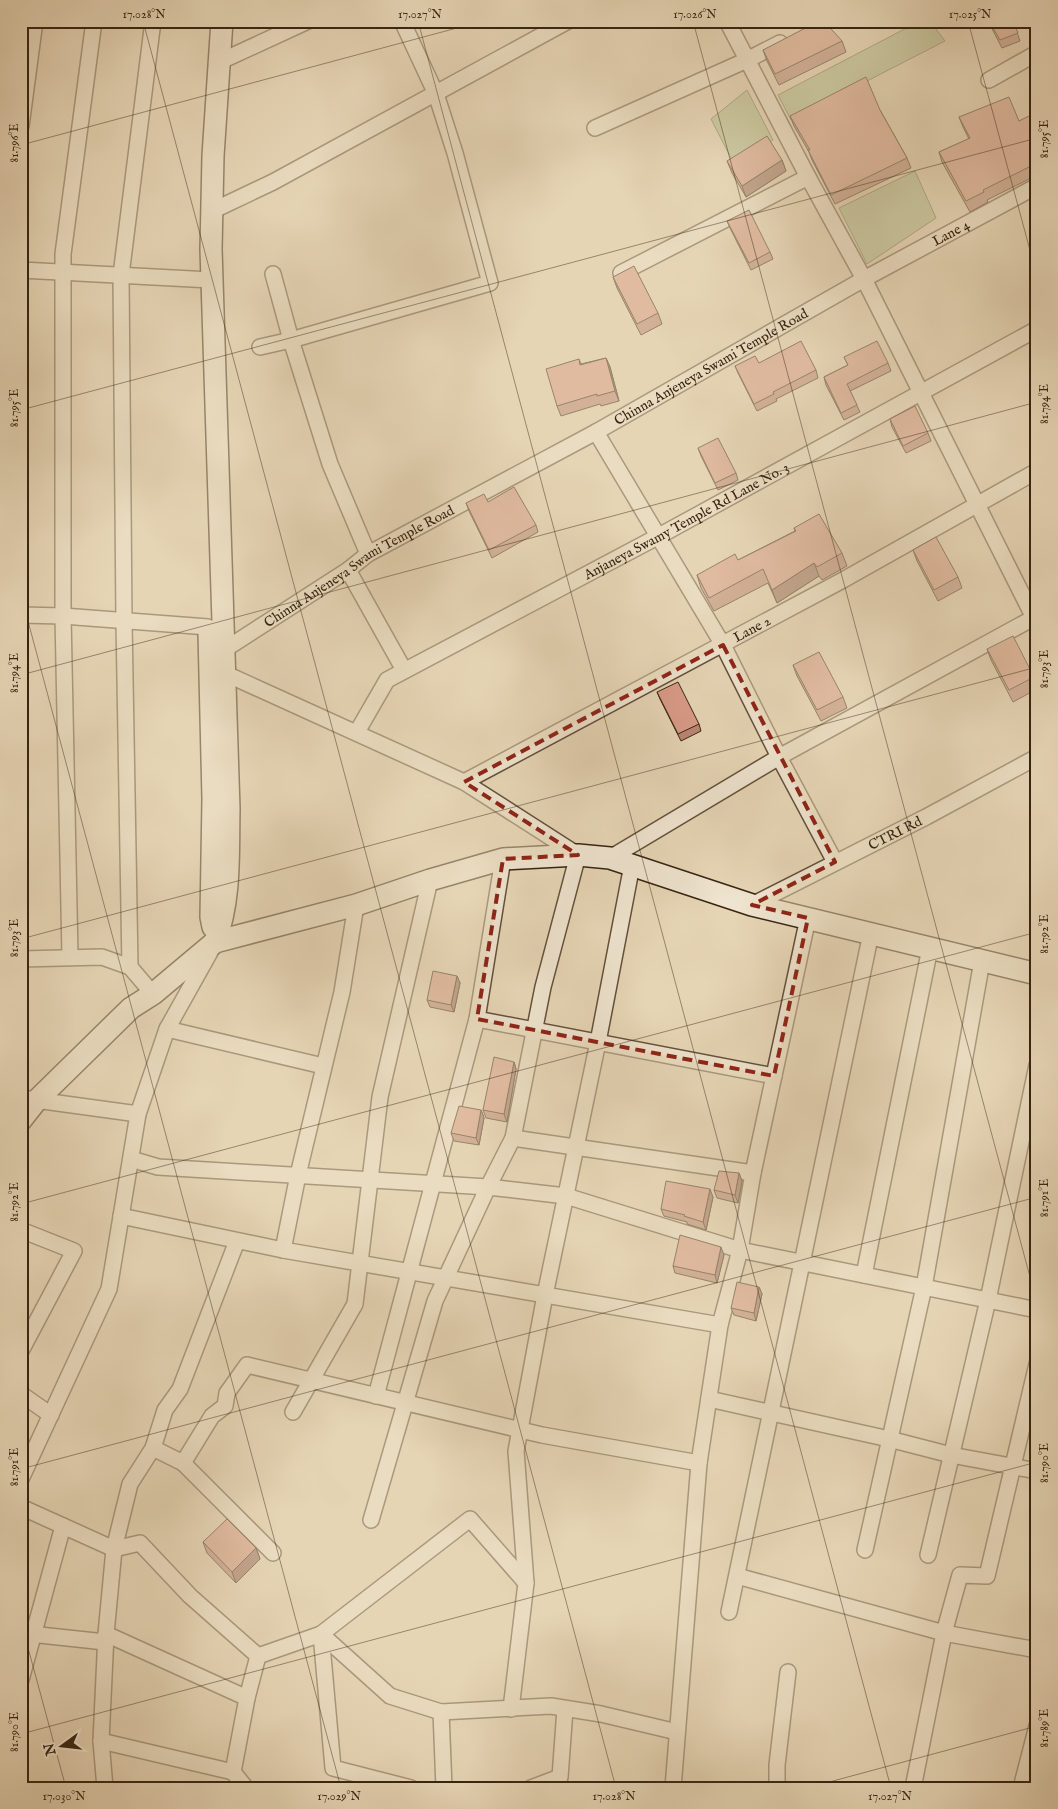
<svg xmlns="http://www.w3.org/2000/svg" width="1058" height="1809" viewBox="0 0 1058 1809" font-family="'IM FELL English',serif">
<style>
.green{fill:#b2be90;stroke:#747151}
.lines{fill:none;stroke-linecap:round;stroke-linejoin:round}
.street-casing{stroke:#63503b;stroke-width:18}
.secondary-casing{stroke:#372412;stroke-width:24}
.street{stroke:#efe4cf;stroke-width:15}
.secondary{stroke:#efe4cf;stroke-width:21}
.wall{fill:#bb8575;stroke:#372412}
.shaded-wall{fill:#986c5f;stroke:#372412}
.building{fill:#d99b88;stroke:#372412}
.marked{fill:none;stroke:#8f2418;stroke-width:4;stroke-dasharray:10 6;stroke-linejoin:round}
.ticks{fill:none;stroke:#372412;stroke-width:1;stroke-opacity:0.45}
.labels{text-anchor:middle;stroke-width:5;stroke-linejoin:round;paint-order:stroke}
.street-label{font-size:14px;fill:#372412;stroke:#efe4cf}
.neatline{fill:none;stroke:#372412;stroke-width:2}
.ticks-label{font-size:12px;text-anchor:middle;fill:#372412}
</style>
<rect width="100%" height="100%" fill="#e6d5b5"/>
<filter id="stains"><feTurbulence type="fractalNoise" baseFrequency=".004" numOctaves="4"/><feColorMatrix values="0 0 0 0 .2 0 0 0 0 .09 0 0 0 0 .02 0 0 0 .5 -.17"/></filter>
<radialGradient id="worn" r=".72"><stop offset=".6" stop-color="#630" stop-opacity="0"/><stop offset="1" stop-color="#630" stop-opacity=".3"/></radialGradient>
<g class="green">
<polygon points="920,21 930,21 945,41 791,120 778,95"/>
<polygon points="747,90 773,140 734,164 711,119"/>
<polygon points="915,171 936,218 867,264 839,208"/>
</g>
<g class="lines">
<defs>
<g id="street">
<polyline points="727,21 809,179"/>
<polyline points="219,62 308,21"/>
<polyline points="989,80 1037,53"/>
<polyline points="21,126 35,21"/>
<polyline points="595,128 747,60 780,43"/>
<polyline points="212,211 273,182 568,21"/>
<polyline points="21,270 211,280"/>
<path id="s1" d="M 621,273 L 808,177 L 864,279 L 1037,186"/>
<polyline points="273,274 291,340 330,464 368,554"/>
<polyline points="260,347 291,340 490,283 455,153 436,94 402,21"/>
<polyline points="596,432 723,645 779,757 835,862"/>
<polyline points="348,570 404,670"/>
<polyline points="21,615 63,616 208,627"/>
<path id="s2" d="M 224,650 L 348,570 L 368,554 L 596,432 L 864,279 L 1037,624"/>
<polyline points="224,673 464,782 578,855 543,987 513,1138 488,1187 435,1301 371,1520"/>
<path id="s3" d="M 357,732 L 387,680 L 659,536 L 1037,329"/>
<path id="s4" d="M 464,782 L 843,580 L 1037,471"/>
<polyline points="610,858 779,757 1037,616"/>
<path id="s5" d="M 752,905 L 926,817 L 1037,757"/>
<polyline points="70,956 63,616 63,254 94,21"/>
<polyline points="21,959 102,957 130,967 153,994"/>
<polyline points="130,967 124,621 121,275 153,21"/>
<polyline points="477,1019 503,859"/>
<polyline points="167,1029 323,1066"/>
<polyline points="21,1098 138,1114 109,1289 21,1479"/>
<polyline points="138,1114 167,1029 210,952"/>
<polyline points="513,1138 753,1173"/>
<polyline points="131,1159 158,1167 488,1187 566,1196 740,1250 1037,1310"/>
<polyline points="121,1216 283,1250 720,1325"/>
<polyline points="21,1230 74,1251 21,1351"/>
<polyline points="283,1250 298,1175 342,992 356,905"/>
<polyline points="864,1275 930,948"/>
<polyline points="21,1394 51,1415"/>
<polyline points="376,1396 477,1019 774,1076"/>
<polyline points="709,1399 889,1439 951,1455 1037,1471"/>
<polyline points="293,1412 355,1304 380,1097 430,880"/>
<polyline points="153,1448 183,1463 273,1553"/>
<polyline points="183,1463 212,1416 225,1406 227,1393 247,1365 542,1435 699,1463"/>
<polyline points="21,1507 114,1549 140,1543 190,1596 258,1656 247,1698 233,1772 246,1788"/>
<polyline points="865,1550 924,1287 982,961"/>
<polyline points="928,1555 988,1300 1037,1065"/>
<polyline points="737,1576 944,1633 1037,1650"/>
<polyline points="729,1612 871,933"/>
<polyline points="21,1633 105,1642"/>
<polyline points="106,1634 247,1698"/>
<polyline points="258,1656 321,1634 390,1696 441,1712 551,1706 601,1714 677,1732"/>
<polyline points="21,1680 63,1526"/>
<polyline points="511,1709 526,1583 516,1451 545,1295 598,1042 632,865"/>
<polyline points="441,1712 444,1788"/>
<polyline points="101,1741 233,1772"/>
<polyline points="105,1788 101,1741 106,1634 114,1549 130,1484 153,1448 165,1410 180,1389 237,1241"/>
<polyline points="411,1788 333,1768 321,1634 470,1519 526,1583"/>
<polyline points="531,1788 560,1777 565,1709"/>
<polyline points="673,1788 699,1463 720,1325 740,1250 753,1173 808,918"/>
<polyline points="777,1788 777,1765 788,1672"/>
<polyline points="913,1788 944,1633 960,1575 987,1576 1037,1364"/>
<polyline points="1021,1788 1037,1726"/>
</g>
<g id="secondary">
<polyline points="209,633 213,799 211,917 213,927"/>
<path d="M 215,942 C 231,899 228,854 229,809 L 211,249 L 213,156 L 222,21"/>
<polyline points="21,1120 36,1101 131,1008 153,994 215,942 356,905 430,880 503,859 578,855 610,858 752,905 1037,974"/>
</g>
</defs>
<use href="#street" class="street-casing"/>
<use href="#secondary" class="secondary-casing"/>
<use href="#street" class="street"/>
<use href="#secondary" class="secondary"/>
</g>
<g class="wall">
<polygon points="988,21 1013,21 1020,41 1002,48"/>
<polygon points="842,41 846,52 779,85 767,61 763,50"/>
<polygon points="880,110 907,158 911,168 835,204 812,160 809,152 794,126 790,116"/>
<polygon points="959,117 1037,122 1037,175 987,200 988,202 970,212 942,162 939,152 969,139 963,127"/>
<polygon points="782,160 786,171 746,197 732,173 727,161"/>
<polygon points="727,221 770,252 773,259 751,270 730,228"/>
<polygon points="613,277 658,313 662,324 641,335 617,288"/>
<polygon points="844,357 888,363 891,371 850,391 860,412 844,420 826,385 824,377 848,365"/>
<polygon points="606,358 610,367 619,401 601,406 600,404 561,416 557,406 579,359 581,364"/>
<polygon points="759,363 816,370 818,378 776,399 777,401 757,411 738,373 735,366"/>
<polygon points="890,419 928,433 931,441 906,453 892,427"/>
<polygon points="698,448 736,473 738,480 718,490 701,456"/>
<polygon points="488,502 536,525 538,532 492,558 469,511 466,503"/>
<polygon points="794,528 842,553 847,566 822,580 819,576 777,603 768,583 714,611 701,588 697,575 738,560 795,531"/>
<polygon points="913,550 958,577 962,588 938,601 917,561"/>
<polygon points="987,649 1034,677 1037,684 1037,689 1013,702 991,660"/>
<polygon points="793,665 843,697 847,708 821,721 797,676"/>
<polygon points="657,692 699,724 701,731 681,741 660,699"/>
<polygon points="457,976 460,983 454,1012 430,1007 427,1000"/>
<polygon points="514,1062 516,1069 507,1122 486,1118 483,1110"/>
<polygon points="481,1110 484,1118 479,1145 454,1141 451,1133"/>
<polygon points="739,1173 742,1181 738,1203 717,1198 714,1190"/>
<polygon points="713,1197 706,1230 687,1224 687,1222 664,1216 661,1209"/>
<polygon points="724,1255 717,1283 675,1273 673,1266"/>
<polygon points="759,1287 762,1294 756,1321 734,1315 731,1308"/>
<polygon points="203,1542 256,1548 260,1559 236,1583 207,1553"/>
</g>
<g class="shaded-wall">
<polygon points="782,160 786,171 746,197 742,186"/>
<polygon points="606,358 610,367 619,401 615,391"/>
<polygon points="814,563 819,576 777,603 772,590"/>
<polygon points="457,976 460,983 454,1012 451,1005"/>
<polygon points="514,1062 516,1069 507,1122 504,1114"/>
<polygon points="481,1110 484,1118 479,1145 476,1138"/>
<polygon points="739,1173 742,1181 738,1203 735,1195"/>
<polygon points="710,1189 713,1197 706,1230 703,1222"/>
<polygon points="721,1247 724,1255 717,1283 715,1275"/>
<polygon points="759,1287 762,1294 756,1321 754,1313"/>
<polygon points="256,1548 260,1559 236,1583 232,1572"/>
</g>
<g class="building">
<polygon points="819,21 824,21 842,41 775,74 763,50"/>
<polygon points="989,21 1013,21 1018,33 1000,40"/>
<polygon points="866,77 880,110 907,158 831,195 808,150 810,150 790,116"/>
<polygon points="1009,97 1019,121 1033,114 1037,122 1037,163 983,190 984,192 966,201 939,152 970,138 959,117"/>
<polygon points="767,136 782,160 742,186 727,161"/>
<polygon points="749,210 770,252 749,263 727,221"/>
<polygon points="634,266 658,313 637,324 613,277"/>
<polygon points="801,341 816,370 773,392 774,394 754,404 735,366 755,356 759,363"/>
<polygon points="877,341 888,363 847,384 857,405 841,413 824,377 848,365 844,357"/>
<polygon points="606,358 615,391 597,396 597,394 557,406 546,369 579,359 580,365"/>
<polygon points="915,406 928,433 903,446 890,419"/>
<polygon points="718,438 736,473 715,483 698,448"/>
<polygon points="514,487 536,525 489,550 466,503 484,494 488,502"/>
<polygon points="819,514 842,553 817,567 814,563 772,590 763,569 709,598 697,575 735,554 738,560 796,531 794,528"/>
<polygon points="936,537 958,577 934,590 913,550"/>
<polygon points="1013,636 1034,677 1009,690 987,649"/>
<polygon points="819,652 843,697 817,710 793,665"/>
<polygon points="678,682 699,724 678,734 657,692"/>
<polygon points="433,971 457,976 451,1005 427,1000"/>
<polygon points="494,1057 514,1062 504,1114 483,1110"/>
<polygon points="459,1106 481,1110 476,1138 451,1133"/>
<polygon points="719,1171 739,1173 735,1195 714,1190"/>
<polygon points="666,1181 710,1189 703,1222 684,1216 685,1215 661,1209"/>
<polygon points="680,1235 721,1247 715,1275 673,1266"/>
<polygon points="737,1282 759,1287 754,1313 731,1308"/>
<polygon points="227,1519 256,1548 232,1572 203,1542"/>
</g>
<path d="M0 0H1058V1809H0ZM 723,645 L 835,862 L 752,905 L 808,918 L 774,1076 L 477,1019 L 503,859 L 578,855 L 464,782 Z" fill="#e6d5b5" fill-opacity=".55" fill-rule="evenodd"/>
<path class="marked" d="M 723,645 L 835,862 L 752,905 L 808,918 L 774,1076 L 477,1019 L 503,859 L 578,855 L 464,782 Z"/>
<path class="ticks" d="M 143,21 L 616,1788M 418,21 L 891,1788M 693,21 L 1037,1303M 968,21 L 1037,276M 21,145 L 483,21M 21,410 L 1037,138M 21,595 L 341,1788M 21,675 L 1037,402M 21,939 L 1037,667M 21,1204 L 1037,932M 21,1469 L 1037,1197M 21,1622 L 66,1788M 21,1734 L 1037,1462M 807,1788 L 1037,1726"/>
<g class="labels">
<g class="street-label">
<text dy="5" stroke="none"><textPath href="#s1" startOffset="425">Lane 4</textPath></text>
<text dy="5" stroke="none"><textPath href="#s2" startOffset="564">Chinna Anjeneya Swami Temple Road</textPath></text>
<text dy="5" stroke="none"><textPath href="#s3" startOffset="399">Anjaneya Swamy Temple Rd Lane No. 3</textPath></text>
<text dy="5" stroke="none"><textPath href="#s2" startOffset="159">Chinna Anjeneya Swami Temple Road</textPath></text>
<text dy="5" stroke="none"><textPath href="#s4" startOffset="326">Lane 2</textPath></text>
<text dy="5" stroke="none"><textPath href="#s5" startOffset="160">CTRI Rd</textPath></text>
</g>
</g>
<rect width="1058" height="1809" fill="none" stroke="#e6d5b5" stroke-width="55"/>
<g transform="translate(62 1746) rotate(255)" stroke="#efe4cf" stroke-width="4" paint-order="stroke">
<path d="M0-4L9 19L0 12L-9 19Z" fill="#372412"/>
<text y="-8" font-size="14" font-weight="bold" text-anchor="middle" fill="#372412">N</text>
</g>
<rect x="28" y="28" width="1002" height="1754" class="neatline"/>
<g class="ticks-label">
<text x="144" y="18">17.028°N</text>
<text x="420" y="18">17.027°N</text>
<text x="695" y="18">17.026°N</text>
<text x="970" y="18">17.025°N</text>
<text transform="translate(1044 139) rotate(-90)" y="4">81.795°E</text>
<text transform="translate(14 143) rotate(-90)" y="4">81.796°E</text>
<text transform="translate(1044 404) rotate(-90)" y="4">81.794°E</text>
<text transform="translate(14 408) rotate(-90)" y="4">81.795°E</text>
<text transform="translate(1044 669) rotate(-90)" y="4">81.793°E</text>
<text transform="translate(14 673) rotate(-90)" y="4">81.794°E</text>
<text transform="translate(1044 934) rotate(-90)" y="4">81.792°E</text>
<text transform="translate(14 938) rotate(-90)" y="4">81.793°E</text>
<text transform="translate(1044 1198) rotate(-90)" y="4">81.791°E</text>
<text transform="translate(14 1202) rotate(-90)" y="4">81.792°E</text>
<text transform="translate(1044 1463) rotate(-90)" y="4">81.790°E</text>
<text transform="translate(14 1467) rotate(-90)" y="4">81.791°E</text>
<text transform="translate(1044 1728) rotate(-90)" y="4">81.789°E</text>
<text transform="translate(14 1732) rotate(-90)" y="4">81.790°E</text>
<text x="64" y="1800">17.030°N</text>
<text x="339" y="1800">17.029°N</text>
<text x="614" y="1800">17.028°N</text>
<text x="890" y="1800">17.027°N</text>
</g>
<rect width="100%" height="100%" filter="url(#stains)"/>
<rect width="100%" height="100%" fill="url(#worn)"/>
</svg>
